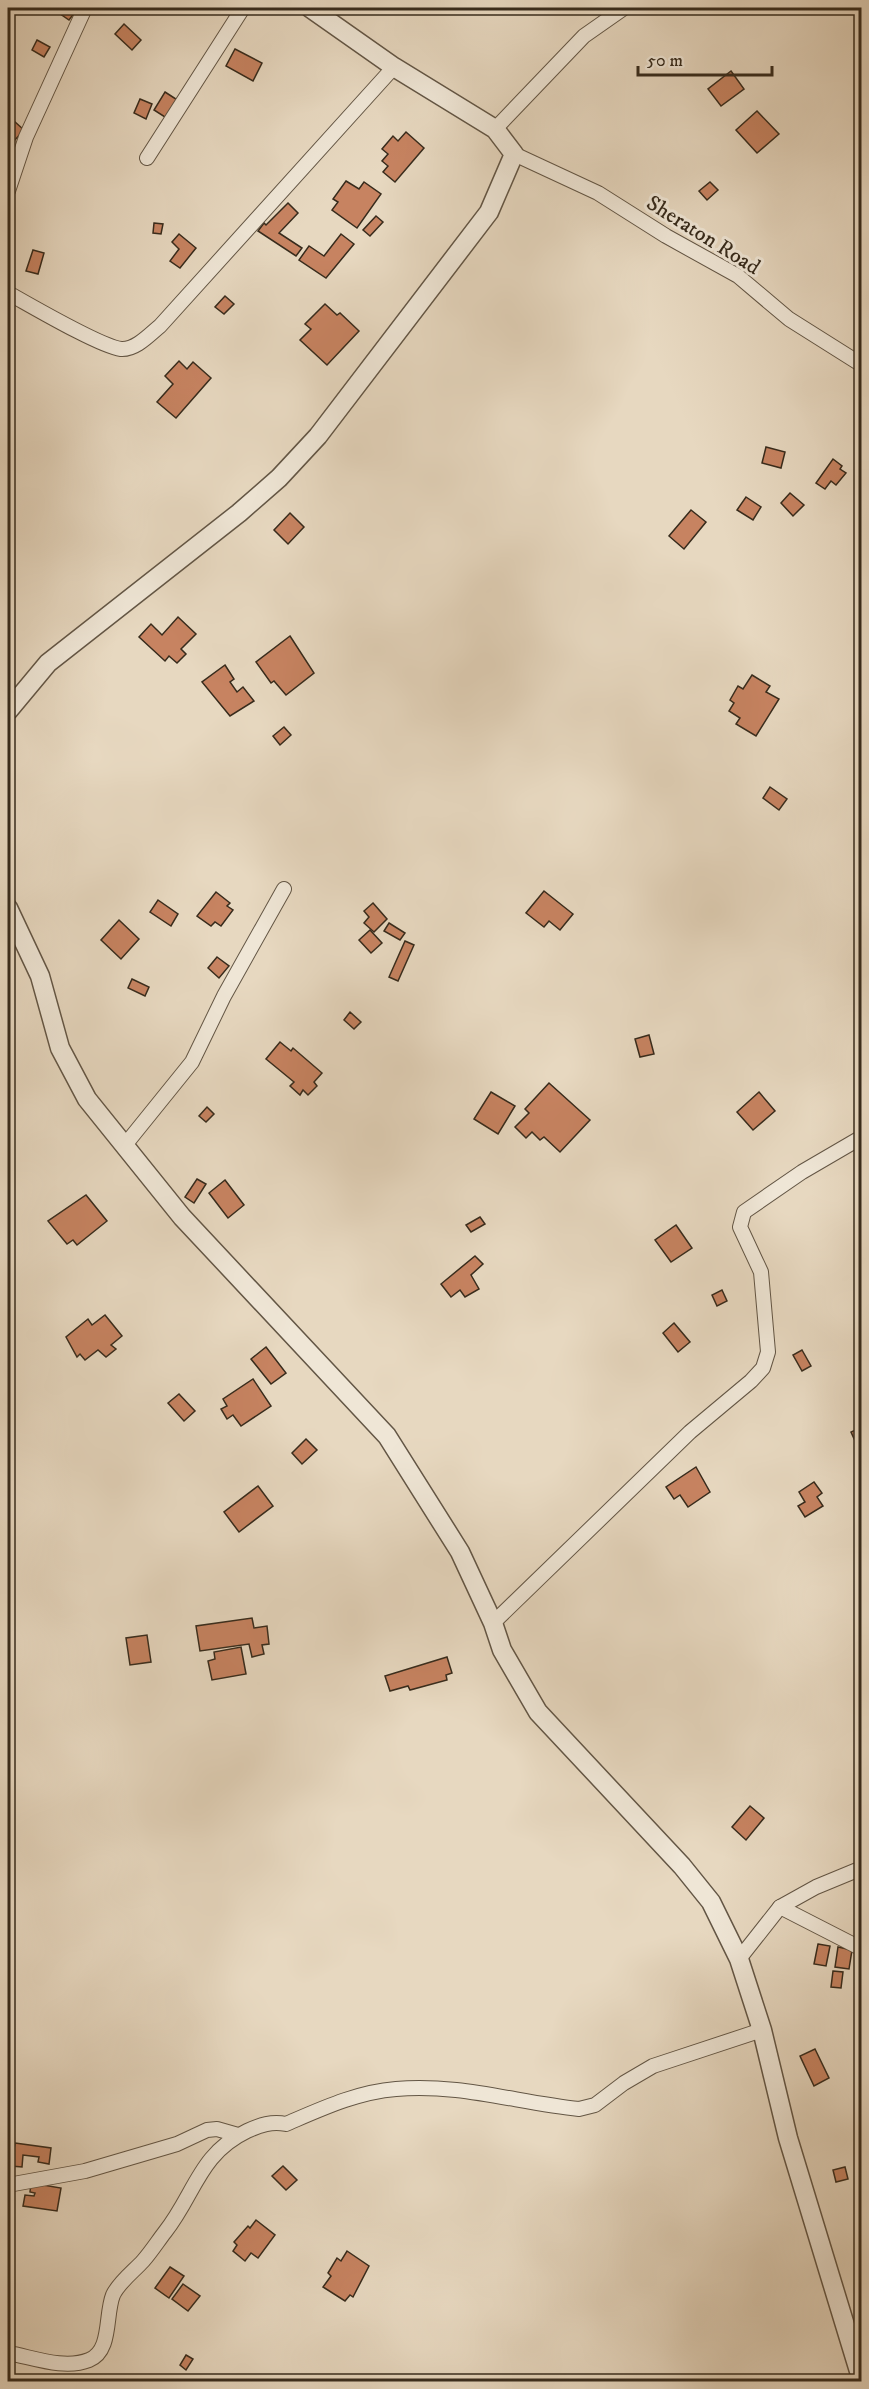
<svg xmlns="http://www.w3.org/2000/svg" width="869" height="2389" viewBox="0 0 869 2389" font-family="'IM FELL DW Pica',serif">
<style>
.building{fill:#c78361;stroke:#372b1c;stroke-width:1.5}
.lines{fill:none;stroke-linecap:round;stroke-linejoin:round}
.minor-casing{stroke:#635645;stroke-width:16}
.tertiary-casing{stroke:#635645;stroke-width:21}
.minor{stroke:#efe6d6;stroke-width:14}
.tertiary{stroke:#efe6d6;stroke-width:18}
.labels{text-anchor:middle;stroke-width:6;stroke-linejoin:round;paint-order:stroke}
.street-label{font-size:22px;fill:#372b1c;stroke:#efe6d6}
</style>
<rect width="100%" height="100%" fill="#e7d8c0"/>
<filter id="stains"><feTurbulence type="fractalNoise" baseFrequency=".00333" numOctaves="4"/><feColorMatrix values="0 0 0 0 .2 0 0 0 0 .09 0 0 0 0 .02 0 0 0 .5 -.17"/></filter>
<radialGradient id="worn" r=".72"><stop offset=".6" stop-color="#630" stop-opacity="0"/><stop offset="1" stop-color="#630" stop-opacity=".3"/></radialGradient>
<g class="building">
<polygon points="58,8 78,8 69,20 56,11"/>
<polygon points="124,24 141,40 132,50 115,34"/>
<polygon points="37,40 50,47 44,57 32,50"/>
<polygon points="235,49 262,63 253,81 226,66"/>
<polygon points="731,71 744,89 721,106 708,89"/>
<polygon points="165,92 179,101 168,119 154,110"/>
<polygon points="140,99 152,104 146,119 134,113"/>
<polygon points="757,111 779,134 757,153 736,130"/>
<polygon points="14,121 24,130 14,141 8,135 8,128"/>
<polygon points="406,132 424,148 395,182 383,172 388,166 382,161 388,154 382,149 393,136 398,141"/>
<polygon points="346,181 359,189 364,182 381,194 357,228 332,210 338,202 333,199"/>
<polygon points="710,182 718,190 707,200 699,191"/>
<polygon points="288,203 298,213 279,233 302,248 296,256 258,231 264,223 266,225"/>
<polygon points="376,216 383,222 370,236 363,230"/>
<polygon points="154,223 163,224 161,234 153,233"/>
<polygon points="179,234 196,248 180,268 170,261 179,249 172,242"/>
<polygon points="341,234 354,244 326,278 299,260 309,246 324,256"/>
<polygon points="33,250 44,253 38,274 26,271"/>
<polygon points="225,296 234,304 224,314 215,307"/>
<polygon points="325,304 337,315 340,313 359,331 327,365 300,340 311,329 305,324"/>
<polygon points="179,361 187,369 193,362 211,378 176,418 157,402 173,384 165,376"/>
<polygon points="766,447 785,452 781,468 762,463"/>
<polygon points="833,459 842,466 840,469 846,473 836,485 831,481 825,489 816,483"/>
<polygon points="790,493 804,505 793,516 781,503"/>
<polygon points="746,497 761,507 753,520 737,510"/>
<polygon points="691,510 706,522 684,549 669,536"/>
<polygon points="290,513 304,527 288,544 274,530"/>
<polygon points="178,617 196,634 181,649 186,654 177,663 169,656 165,661 139,637 151,624 162,635"/>
<polygon points="290,636 314,673 286,695 274,681 271,683 256,662"/>
<polygon points="225,665 234,679 230,682 237,692 243,687 254,701 230,716 202,682"/>
<polygon points="752,675 770,686 766,692 779,699 756,736 736,724 740,718 729,711 734,703 730,700 738,686 743,689"/>
<polygon points="284,727 291,735 280,745 273,736"/>
<polygon points="770,787 787,799 779,810 763,798"/>
<polygon points="544,891 573,914 560,930 549,921 544,927 526,913"/>
<polygon points="216,892 230,903 227,906 233,910 221,926 215,922 211,926 197,916"/>
<polygon points="158,900 178,914 171,926 150,912"/>
<polygon points="373,903 387,919 374,932 364,923 369,917 364,911"/>
<polygon points="119,920 139,939 121,959 101,940"/>
<polygon points="389,923 405,933 400,940 384,931"/>
<polygon points="370,930 382,943 371,953 359,940"/>
<polygon points="405,941 414,945 398,981 389,977"/>
<polygon points="217,957 229,966 219,978 208,968"/>
<polygon points="132,979 149,987 145,996 128,988"/>
<polygon points="350,1012 361,1022 354,1029 344,1020"/>
<polygon points="649,1035 654,1054 640,1057 635,1039"/>
<polygon points="280,1042 291,1051 293,1048 322,1073 314,1082 317,1086 308,1095 303,1090 300,1095 290,1086 294,1082 266,1059"/>
<polygon points="549,1083 590,1120 560,1152 544,1137 540,1140 532,1132 526,1138 515,1127 529,1113 525,1109"/>
<polygon points="491,1092 515,1106 498,1134 474,1119"/>
<polygon points="759,1092 775,1111 753,1130 737,1112"/>
<polygon points="207,1107 214,1114 206,1122 199,1116"/>
<polygon points="197,1179 206,1184 194,1203 185,1197"/>
<polygon points="225,1180 244,1205 228,1218 209,1193"/>
<polygon points="86,1195 107,1221 77,1245 73,1240 67,1244 48,1221"/>
<polygon points="480,1217 485,1224 471,1232 466,1225"/>
<polygon points="676,1225 692,1248 671,1262 655,1240"/>
<polygon points="475,1256 483,1264 471,1275 479,1289 465,1297 460,1290 451,1297 441,1284"/>
<polygon points="722,1290 727,1301 717,1306 712,1295"/>
<polygon points="105,1315 122,1336 111,1345 116,1349 106,1357 98,1350 85,1360 80,1354 77,1357 66,1337 88,1319 92,1325"/>
<polygon points="674,1323 690,1342 678,1352 663,1333"/>
<polygon points="266,1347 286,1373 271,1384 251,1359"/>
<polygon points="802,1350 811,1366 802,1371 793,1355"/>
<polygon points="253,1379 271,1406 241,1426 233,1415 227,1419 221,1409 227,1406 223,1399"/>
<polygon points="179,1394 195,1411 184,1421 168,1403"/>
<polygon points="862,1427 862,1440 856,1443 851,1432"/>
<polygon points="306,1439 317,1450 302,1464 292,1453"/>
<polygon points="696,1467 710,1492 688,1507 680,1495 674,1499 666,1487"/>
<polygon points="814,1482 822,1493 817,1497 823,1506 805,1517 798,1506 805,1502 799,1492"/>
<polygon points="258,1486 273,1506 239,1532 224,1512"/>
<polygon points="252,1618 254,1628 267,1626 269,1644 262,1645 264,1654 252,1657 249,1644 200,1651 196,1626"/>
<polygon points="147,1635 151,1662 130,1665 126,1638"/>
<polygon points="241,1647 246,1674 212,1680 208,1661 215,1659 214,1652"/>
<polygon points="447,1657 452,1673 446,1675 447,1680 410,1690 408,1686 390,1691 385,1676"/>
<polygon points="750,1806 764,1818 746,1840 732,1827"/>
<polygon points="818,1944 830,1946 826,1966 814,1964"/>
<polygon points="838,1947 852,1950 849,1969 835,1967"/>
<polygon points="833,1971 843,1972 841,1988 831,1987"/>
<polygon points="815,2049 829,2078 814,2086 800,2056"/>
<polygon points="15,2143 51,2148 49,2164 38,2162 39,2157 23,2155 22,2167 11,2166"/>
<polygon points="283,2166 297,2180 286,2190 272,2176"/>
<polygon points="845,2167 848,2179 836,2182 833,2170"/>
<polygon points="31,2183 61,2188 57,2211 23,2206 25,2195 34,2196 35,2193 30,2192"/>
<polygon points="256,2220 275,2235 258,2258 251,2253 245,2261 233,2251 237,2245 234,2242 248,2226 250,2228"/>
<polygon points="347,2251 369,2266 353,2297 350,2295 345,2301 323,2287 331,2276 328,2273 337,2258 341,2261"/>
<polygon points="170,2267 184,2276 169,2298 155,2288"/>
<polygon points="183,2284 200,2296 188,2311 172,2299"/>
<polygon points="186,2355 193,2359 186,2370 180,2365"/>
</g>
<g class="lines">
<defs>
<g id="minor">
<polyline points="495,129 584,36 624,8"/>
<polyline points="514,154 598,193 666,236 738,276 789,319 862,365"/>
<polyline points="147,158 243,8"/>
<polyline points="8,191 26,137 85,8"/>
<path d="M 8,293 C 30,305 99,346 121,349 C 136,350 150,334 160,326 L 394,67"/>
<polyline points="125,1145 192,1062 224,996 284,889"/>
<polyline points="493,1623 690,1432 751,1381 763,1368 768,1352 761,1272 740,1227 744,1212 802,1172 862,1137"/>
<polyline points="780,1907 862,1949"/>
<polyline points="739,1959 780,1907 816,1887 862,1868"/>
<polyline points="8,2185 85,2171 177,2144 207,2130 217,2129 238,2135"/>
<path d="M 8,2353 C 32,2357 64,2370 89,2360 C 112,2351 105,2315 113,2295 C 119,2282 134,2271 143,2261 C 151,2252 158,2241 165,2232 C 195,2194 199,2154 247,2131 C 260,2125 272,2121 286,2124 C 321,2109 357,2092 396,2089 C 457,2083 519,2103 579,2109 L 595,2105 L 624,2083 L 653,2066 L 762,2030"/>
</g>
<g id="tertiary">
<polyline points="8,711 48,663 239,513 279,478 318,436 489,212 514,154 495,129 394,67 310,8"/>
<polyline points="8,908 40,976 60,1048 87,1099 182,1217 387,1436 460,1552 493,1623 502,1650 538,1712 682,1866 711,1902 739,1959 762,2030 788,2138 862,2381"/>
</g>
</defs>
<use href="#minor" class="minor-casing"/>
<use href="#tertiary" class="tertiary-casing"/>
<use href="#minor" class="minor"/>
<use href="#tertiary" class="tertiary"/>
</g>
<g class="labels">
<g class="street-label">
<text transform="translate(704 234) rotate(32)" y="8">Sheraton Road</text>
</g>
</g>
<rect width="869" height="2389" fill="none" stroke="#e7d8c0" stroke-width="30"/>
<rect x="9" y="9" width="851" height="2371" fill="none" stroke="#372b1c" stroke-width="3"/>
<rect x="15" y="15" width="839" height="2359" fill="none" stroke="#372b1c" stroke-width="1.5"/>
<path d="M638 66v9h134v-9" fill="none" stroke="#372b1c" stroke-width="3"/>
<text x="647" y="66" font-size="18" fill="#372b1c" stroke="#efe6d6" stroke-width="4.5" paint-order="stroke">50 m</text>
<rect width="100%" height="100%" filter="url(#stains)"/>
<rect width="100%" height="100%" fill="url(#worn)"/>
</svg>
